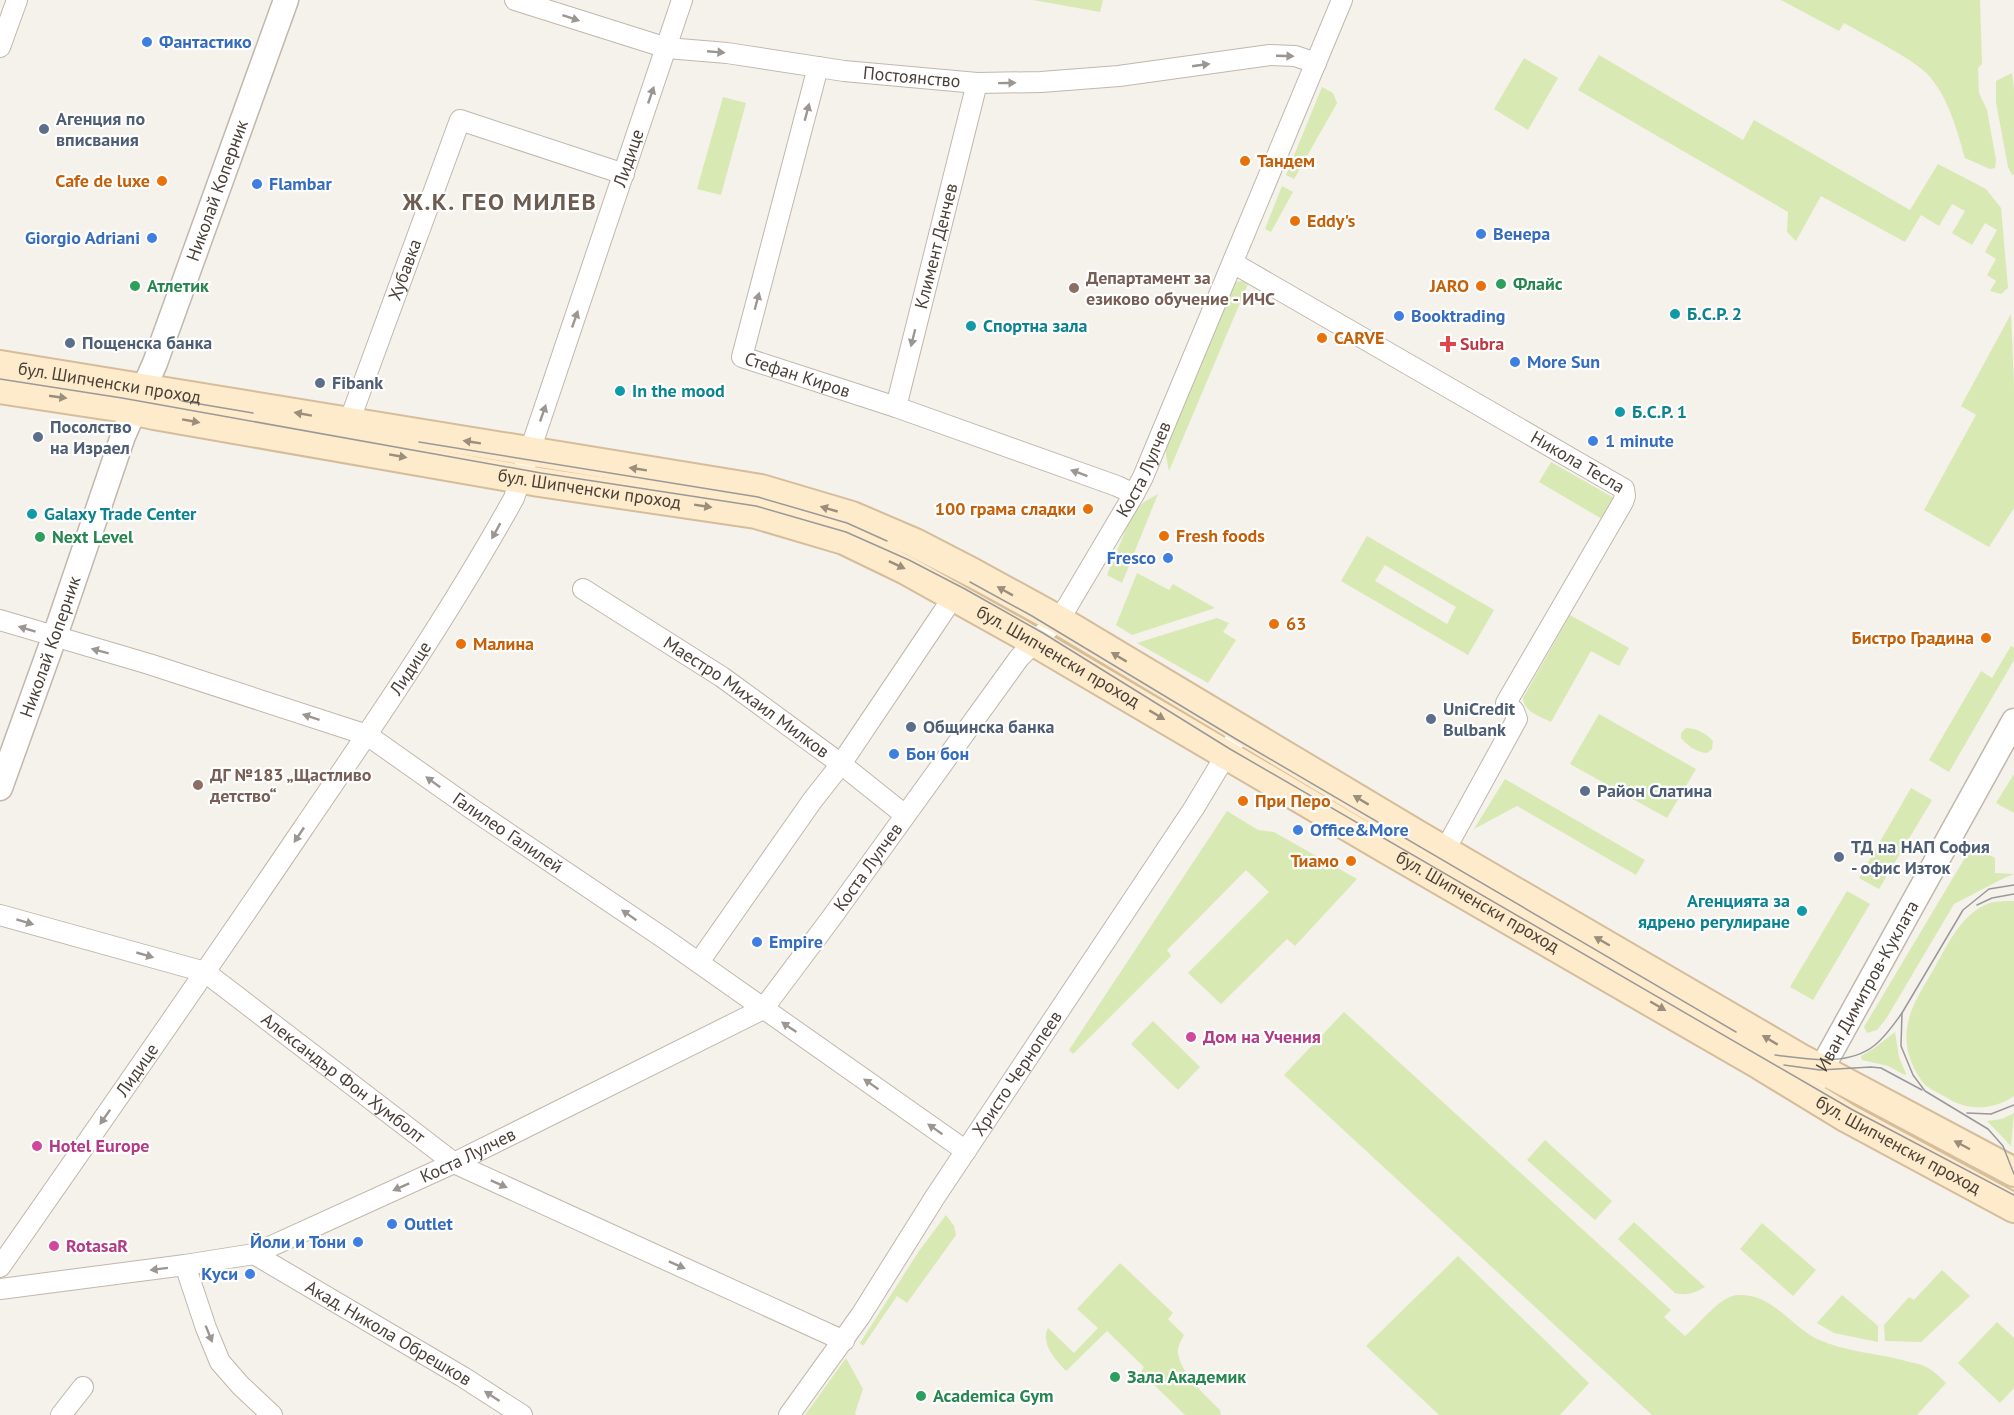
<svg xmlns="http://www.w3.org/2000/svg" width="2014" height="1415" viewBox="0 0 2014 1415" font-family="'PT Sans',sans-serif">
<style>
.green{fill:#d9e9b4;fill-rule:evenodd}
.lines{fill:none;stroke-linecap:round;stroke-linejoin:round}
.minor-casing{stroke:#c1b7ad;stroke-width:22}
.tertiary-casing{stroke:#c1b7ad;stroke-width:27}
.secondary-casing{stroke:#d5bd9b;stroke-width:32}
.minor{stroke:#fff;stroke-width:20}
.tertiary{stroke:#fff;stroke-width:24}
.secondary{stroke:#feebcc;stroke-width:28}
.tram{stroke:#999;stroke-width:1.5}
.oneway{fill:#9b9692}
.oneway2{fill:#9b8e7b}
.shop-dot{fill:#3f7fe0;stroke:#fff;stroke-width:2}
.service-dot{fill:#5c6f8a;stroke:#fff;stroke-width:2}
.food-dot{fill:#e8710a;stroke:#fff;stroke-width:2}
.leisure-dot{fill:#2e9e5b;stroke:#fff;stroke-width:2}
.education-dot{fill:#8d6e63;stroke:#fff;stroke-width:2}
.culture-dot{fill:#0f9aa8;stroke:#fff;stroke-width:2}
.health-dot{fill:#e0444e;stroke:#fff;stroke-width:2}
.hotel-dot{fill:#d1479c;stroke:#fff;stroke-width:2}
.labels{text-anchor:middle;stroke-width:4.5;stroke-linejoin:round;paint-order:stroke}
.shop-label{font-size:18px;font-weight:bold;fill:#366cbe;stroke:#fff;text-anchor:start}
.street-label{font-size:18px;fill:#4a4139;stroke:#fff}
.service-label{font-size:18px;font-weight:bold;fill:#4e5e75;stroke:#fff;text-anchor:start}
.food-label{font-size:18px;font-weight:bold;fill:#c56008;stroke:#fff;text-anchor:start}
.education-label{font-size:18px;font-weight:bold;fill:#785e54;stroke:#fff;text-anchor:start}
.leisure-label{font-size:18px;font-weight:bold;fill:#27864d;stroke:#fff;text-anchor:start}
.culture-label{font-size:18px;font-weight:bold;fill:#0d838f;stroke:#fff;text-anchor:start}
.health-label{font-size:18px;font-weight:bold;fill:#be3a42;stroke:#fff;text-anchor:start}
.hotel-label{font-size:18px;font-weight:bold;fill:#b23c85;stroke:#fff;text-anchor:start}
.district-label{font-size:24px;font-weight:bold;letter-spacing:1.5px;fill:#6d5d50;stroke:#fff}
</style>
<rect width="100%" height="100%" fill="#f5f1eb"/>
<g class="green">
<polygon points="1033,0 1103,0 1100,12"/>
<path d="M 1781,0 L 1980,0 L 1982,64 L 1978,68 L 1979,93 L 1987,110 L 1996,160 L 1995,168 L 1990,169 L 1965,158 C 1957,131 1949,99 1930,77 C 1915,59 1866,36 1844,23 L 1839,31 Z"/>
<polygon points="1599,55 1743,140 1754,120 1910,210 1938,164 1986,189 2001,208 2008,288 2001,294 1990,291 1996,281 1987,275 1996,259 1985,252 1997,230 1985,223 1972,245 1952,233 1965,211 1952,204 1939,226 1921,215 1905,242 1821,196 1796,241 1787,232 1788,212 1578,90"/>
<polygon points="1524,58 1558,78 1528,130 1494,109"/>
<polygon points="2012,73 2014,89 2014,174 2012,175 2008,167 1996,102 1996,81"/>
<polygon points="1322,87 1333,93 1337,103 1294,179 1286,175"/>
<polygon points="723,97 746,103 721,195 697,189"/>
<polygon points="1282,186 1293,192 1271,232 1265,229"/>
<polygon points="1242,281 1248,284 1169,471 1166,456 1166,440 1229,287 1236,282"/>
<polygon points="2011,314 2014,386 2014,508 1989,547 1924,510 1976,415 1961,406"/>
<polygon points="1551,462 1614,498 1602,519 1539,482"/>
<polygon points="1158,494 1122,583 1107,575 1134,510 1144,502"/>
<path d="M 1367,536 L 1494,610 L 1468,655 L 1341,581 ZM 1385,565 L 1456,607 L 1447,624 L 1375,581 Z"/>
<polygon points="1137,573 1169,590 1173,584 1215,608 1132,635 1116,625"/>
<path d="M 1570,615 L 1629,648 L 1619,666 L 1591,651 L 1551,722 C 1539,716 1524,712 1523,698 Z"/>
<polygon points="1217,618 1229,623 1223,632 1236,640 1208,683 1137,643"/>
<polygon points="2011,646 2014,648 2014,660 1949,772 1929,760 1981,671 1992,678"/>
<polygon points="1599,714 1696,769 1667,818 1570,764"/>
<path d="M 1686,728 C 1696,728 1707,734 1713,741 L 1712,749 L 1707,753 C 1696,752 1688,746 1681,738 L 1681,733 Z"/>
<polygon points="2014,774 2014,813 1996,803"/>
<polygon points="1505,779 1645,860 1636,875 1517,806 1474,829"/>
<polygon points="1911,788 1932,800 1879,889 1859,878"/>
<polygon points="1227,811 1258,830 1274,832 1357,879 1295,946 1287,939 1221,1004 1188,973 1269,892 1246,870 1167,950 1171,956 1073,1054 1069,1050"/>
<polygon points="1972,846 1995,858 1995,873 2014,874 2004,878 1954,904 1886,1019 1877,1030 1867,1033 1864,1027"/>
<polygon points="1847,891 1870,904 1813,1000 1790,987"/>
<path d="M 2014,901 L 2014,1096 C 1994,1110 1969,1111 1949,1099 C 1942,1095 1932,1090 1925,1085 C 1917,1076 1911,1063 1908,1052 C 1901,1018 1919,995 1935,967 C 1948,944 1961,915 1987,904 C 1994,901 2006,901 2014,901 Z"/>
<path d="M 1344,1012 L 1671,1310 L 1664,1317 L 1685,1336 C 1699,1325 1720,1295 1739,1295 C 1773,1294 1789,1325 1817,1339 C 1845,1352 1877,1353 1906,1361 C 1913,1363 1922,1364 1928,1368 C 1935,1372 1941,1378 1946,1383 L 1917,1415 L 1652,1415 L 1284,1075 Z"/>
<polygon points="1153,1021 1200,1067 1178,1090 1131,1044"/>
<polygon points="1895,1032 1899,1057 1906,1074 1905,1075 1888,1066 1862,1060 1861,1056 1873,1049"/>
<polygon points="2014,1113 2011,1146 1987,1121 2002,1119"/>
<polygon points="1545,1140 1612,1201 1595,1220 1527,1160"/>
<polygon points="946,1215 954,1226 956,1235 907,1303 897,1296 863,1346 860,1343 919,1251"/>
<path d="M 1634,1222 L 1705,1287 C 1694,1293 1687,1296 1675,1293 L 1618,1239 Z"/>
<polygon points="1762,1223 1816,1270 1793,1296 1740,1249"/>
<polygon points="1458,1256 1589,1383 1560,1415 1439,1415 1366,1346"/>
<path d="M 1120,1263 L 1173,1313 L 1168,1319 L 1184,1335 C 1181,1341 1177,1347 1178,1353 C 1181,1374 1206,1396 1220,1410 L 1221,1415 L 1185,1415 L 1141,1372 L 1144,1367 L 1107,1331 L 1066,1371 C 1056,1360 1040,1344 1048,1328 L 1074,1353 L 1098,1328 L 1077,1309 Z"/>
<polygon points="1942,1270 1970,1296 1921,1342 1885,1341 1884,1325 1909,1297 1914,1300"/>
<polygon points="1842,1295 1878,1326 1878,1342 1834,1333 1817,1323"/>
<polygon points="1997,1322 2014,1338 2014,1388 2000,1403 1958,1363"/>
<polygon points="846,1358 863,1389 855,1413 856,1415 805,1415"/>
</g>
<g class="lines">
<defs>
<g id="minor">
<path id="s1" d="M 515,0 L 667,48 L 727,53 L 844,71 L 977,83 L 1041,82 L 1119,76 L 1270,55 L 1295,56 L 1316,63"/>
<polyline points="0,47 17,0"/>
<path id="s2" d="M 818,67 L 742,357 L 896,407 L 1117,486 L 1134,494"/>
<path id="s3" d="M 1233,263 L 1624,489 L 1625,496 L 1623,502 L 1506,703 L 1514,711 L 1517,719 L 1445,850"/>
<path id="s4" d="M 896,407 L 977,83"/>
<path id="s5" d="M 345,433 L 460,120 L 624,174"/>
<path id="s6" d="M 583,589 L 722,677 L 841,764 L 905,815"/>
<path id="s7" d="M 0,620 L 149,664 L 367,735 L 472,809 L 665,939 L 966,1151"/>
<path id="s8" d="M 0,915 L 205,972 L 454,1163 L 844,1341"/>
<polyline points="699,962 812,801 841,764 954,596"/>
<path id="s9" d="M 254,1254 L 463,1377 L 522,1415"/>
<polyline points="185,1265 206,1328 220,1362 241,1386 272,1415"/>
<path id="s10" d="M 0,1267 C 102,1121 204,975 304,827 C 377,720 451,612 514,498 L 682,0"/>
<path id="s11" d="M 0,1289 L 185,1265 L 254,1254 L 454,1163 L 763,1009 L 832,917 L 1019,658 L 1050,627 L 1067,607 L 1134,494 L 1143,477 L 1342,0"/>
<polyline points="61,1415 83,1387"/>
<path id="s12" d="M 789,1415 L 861,1315 L 935,1197 L 1194,808 L 1241,730"/>
</g>
<g id="tertiary">
<path id="s13" d="M 0,788 L 59,624 L 123,436 L 155,363 L 286,0"/>
<path id="s14" d="M 1813,1084 L 2014,721"/>
</g>
<g id="secondary">
<path id="s15" d="M 0,365 L 761,489 L 852,516 L 915,543 L 973,573 L 1057,619 L 1416,834 L 1800,1058 L 2014,1172"/>
<path id="s16" d="M 0,389 L 118,407 L 154,415 L 539,482 L 756,514 L 844,540 L 906,570 L 1019,633 L 1388,850 L 1760,1065 L 1847,1118 L 2014,1208"/>
</g>
</defs>
<use href="#minor" class="minor-casing"/>
<use href="#tertiary" class="tertiary-casing"/>
<use href="#secondary" class="secondary-casing"/>
<use href="#minor" class="minor"/>
<use href="#tertiary" class="tertiary"/>
<use href="#secondary" class="secondary"/>
<g class="tram">
<polyline points="0,379 122,398 541,473 756,506 846,532 909,560 965,589 1043,633 1230,749 1851,1109 2014,1195"/>
<polyline points="182,401 253,413"/>
<polyline points="419,442 758,497 847,523 887,541"/>
<polyline points="970,582 1032,616 1236,739 1736,1032"/>
<polyline points="2014,885 1989,889 1963,910 1902,1013 1901,1046 1913,1075 1925,1091 1988,1129 2003,1146 2014,1174"/>
<polyline points="1977,905 1992,898 2014,894"/>
<path d="M 1775,1055 C 1806,1059 1848,1067 1875,1045 C 1886,1036 1894,1024 1902,1013"/>
<polyline points="1784,1065 1820,1070 1871,1067 1881,1068 1922,1090"/>
<polyline points="1967,1113 1991,1114 2014,1105"/>
</g>
</g>
<defs><path id="oneway-solid" d="M-6-.8H1V-3.2L6.5 0L1 3.2V.8H-6Z" transform="scale(1.5)"/></defs>
<g class="oneway">
<use href="#oneway-solid" transform="translate(571 18) rotate(18)"/>
<use href="#oneway-solid" transform="translate(716 52) rotate(5)"/>
<use href="#oneway-solid" transform="translate(1285 56) rotate(2)"/>
<use href="#oneway-solid" transform="translate(1201 65) rotate(-8)"/>
<use href="#oneway-solid" transform="translate(1007 83) rotate(-1)"/>
<use href="#oneway-solid" transform="translate(651 95) rotate(-71)"/>
<use href="#oneway-solid" transform="translate(807 112) rotate(-75)"/>
<use href="#oneway-solid" transform="translate(757 301) rotate(-75)"/>
<use href="#oneway-solid" transform="translate(575 319) rotate(-71)"/>
<use href="#oneway-solid" transform="translate(913 338) rotate(104)"/>
<use href="#oneway-solid" transform="translate(543 413) rotate(-71)"/>
<use href="#oneway-solid" transform="translate(1079 473) rotate(-160)"/>
<use href="#oneway-solid" transform="translate(496 531) rotate(119)"/>
<use href="#oneway-solid" transform="translate(27 629) rotate(-163)"/>
<use href="#oneway-solid" transform="translate(100 651) rotate(-165)"/>
<use href="#oneway-solid" transform="translate(311 717) rotate(-162)"/>
<use href="#oneway-solid" transform="translate(433 782) rotate(-144)"/>
<use href="#oneway-solid" transform="translate(299 835) rotate(124)"/>
<use href="#oneway-solid" transform="translate(629 915) rotate(-145)"/>
<use href="#oneway-solid" transform="translate(25 922) rotate(17)"/>
<use href="#oneway-solid" transform="translate(145 955) rotate(16)"/>
<use href="#oneway-solid" transform="translate(789 1027) rotate(-146)"/>
<use href="#oneway-solid" transform="translate(871 1084) rotate(-145)"/>
<use href="#oneway-solid" transform="translate(105 1117) rotate(125)"/>
<use href="#oneway-solid" transform="translate(935 1129) rotate(-145)"/>
<use href="#oneway-solid" transform="translate(499 1184) rotate(24)"/>
<use href="#oneway-solid" transform="translate(401 1187) rotate(156)"/>
<use href="#oneway-solid" transform="translate(677 1265) rotate(24)"/>
<use href="#oneway-solid" transform="translate(159 1269) rotate(173)"/>
<use href="#oneway-solid" transform="translate(209 1334) rotate(68)"/>
<use href="#oneway-solid" transform="translate(492 1396) rotate(-147)"/>
</g>
<g class="oneway2">
<use href="#oneway-solid" transform="translate(58 397) rotate(8)"/>
<use href="#oneway-solid" transform="translate(303 414) rotate(-170)"/>
<use href="#oneway-solid" transform="translate(191 421) rotate(10)"/>
<use href="#oneway-solid" transform="translate(472 442) rotate(-171)"/>
<use href="#oneway-solid" transform="translate(398 456) rotate(10)"/>
<use href="#oneway-solid" transform="translate(638 469) rotate(-171)"/>
<use href="#oneway-solid" transform="translate(703 506) rotate(9)"/>
<use href="#oneway-solid" transform="translate(829 509) rotate(-164)"/>
<use href="#oneway-solid" transform="translate(897 565) rotate(25)"/>
<use href="#oneway-solid" transform="translate(1005 591) rotate(-151)"/>
<use href="#oneway-solid" transform="translate(1119 657) rotate(-149)"/>
<use href="#oneway-solid" transform="translate(1157 715) rotate(31)"/>
<use href="#oneway-solid" transform="translate(1361 800) rotate(-149)"/>
<use href="#oneway-solid" transform="translate(1602 941) rotate(-150)"/>
<use href="#oneway-solid" transform="translate(1658 1006) rotate(30)"/>
<use href="#oneway-solid" transform="translate(1770 1040) rotate(-149)"/>
<use href="#oneway-solid" transform="translate(1962 1145) rotate(-152)"/>
</g>
<g class="shop-dot">
<circle cx="147" cy="42" r="6"/>
<circle cx="257" cy="184" r="6"/>
<circle cx="1481" cy="234" r="6"/>
<circle cx="152" cy="238" r="6"/>
<circle cx="1399" cy="316" r="6"/>
<circle cx="1515" cy="362" r="6"/>
<circle cx="1593" cy="441" r="6"/>
<circle cx="1168" cy="558" r="6"/>
<circle cx="894" cy="754" r="6"/>
<circle cx="1298" cy="830" r="6"/>
<circle cx="757" cy="942" r="6"/>
<circle cx="392" cy="1224" r="6"/>
<circle cx="358" cy="1242" r="6"/>
<circle cx="250" cy="1274" r="6"/>
</g>
<g class="service-dot">
<circle cx="44" cy="129" r="6"/>
<circle cx="70" cy="343" r="6"/>
<circle cx="320" cy="383" r="6"/>
<circle cx="38" cy="437" r="6"/>
<circle cx="1431" cy="719" r="6"/>
<circle cx="911" cy="727" r="6"/>
<circle cx="1585" cy="791" r="6"/>
<circle cx="1839" cy="857" r="6"/>
</g>
<g class="food-dot">
<circle cx="1245" cy="161" r="6"/>
<circle cx="162" cy="181" r="6"/>
<circle cx="1295" cy="221" r="6"/>
<circle cx="1481" cy="286" r="6"/>
<circle cx="1322" cy="338" r="6"/>
<circle cx="1088" cy="509" r="6"/>
<circle cx="1164" cy="536" r="6"/>
<circle cx="1274" cy="624" r="6"/>
<circle cx="1986" cy="638" r="6"/>
<circle cx="461" cy="644" r="6"/>
<circle cx="1243" cy="801" r="6"/>
<circle cx="1351" cy="861" r="6"/>
</g>
<g class="leisure-dot">
<circle cx="1501" cy="284" r="6"/>
<circle cx="135" cy="286" r="6"/>
<circle cx="40" cy="537" r="6"/>
<circle cx="1115" cy="1377" r="6"/>
<circle cx="921" cy="1396" r="6"/>
</g>
<g class="education-dot">
<circle cx="1074" cy="288" r="6"/>
<circle cx="198" cy="785" r="6"/>
</g>
<g class="culture-dot">
<circle cx="1675" cy="314" r="6"/>
<circle cx="971" cy="326" r="6"/>
<circle cx="620" cy="391" r="6"/>
<circle cx="1620" cy="412" r="6"/>
<circle cx="32" cy="514" r="6"/>
<circle cx="1802" cy="911" r="6"/>
</g>
<path class="health-dot" d="M1445 335h6v6h6v6h-6v6h-6v-6h-6v-6h6z"/>
<g class="hotel-dot">
<circle cx="1191" cy="1037" r="6"/>
<circle cx="37" cy="1146" r="6"/>
<circle cx="54" cy="1246" r="6"/>
</g>
<g class="labels">
<g class="shop-label">
<text x="159" y="48">Фантастико</text>
<text x="269" y="190">Flambar</text>
<text x="1493" y="240">Венера</text>
<text x="140" y="244" text-anchor="end">Giorgio Adriani</text>
<text x="1411" y="322">Booktrading</text>
<text x="1527" y="368">More Sun</text>
<text x="1605" y="447">1 minute</text>
<text x="1156" y="564" text-anchor="end">Fresco</text>
<text x="906" y="760">Бон бон</text>
<text x="1310" y="836">Office&amp;More</text>
<text x="769" y="948">Empire</text>
<text x="404" y="1230">Outlet</text>
<text x="346" y="1248" text-anchor="end">Йоли и Тони</text>
<text x="238" y="1280" text-anchor="end">Куси</text>
</g>
<g class="street-label">
<text dy="6" stroke="none"><textPath href="#s1" startOffset="406">Постоянство</textPath></text>
<text dy="6" stroke="none"><textPath href="#s10" startOffset="1284">Лидице</textPath></text>
<text dy="6" stroke="none"><textPath href="#s13" startOffset="636">Николай Коперник</textPath></text>
<text dy="6" stroke="none"><textPath href="#s4" startOffset="166">Климент Денчев</textPath></text>
<text dy="6" stroke="none"><textPath href="#s5" startOffset="174">Хубавка</textPath></text>
<text dy="6" stroke="none"><textPath href="#s2" startOffset="358">Стефан Киров</textPath></text>
<text dy="6" stroke="none"><textPath href="#s15" startOffset="111">бул. Шипченски проход</textPath></text>
<text dy="6" stroke="none"><textPath href="#s3" startOffset="398">Никола Тесла</textPath></text>
<text dy="6" stroke="none"><textPath href="#s11" startOffset="1484">Коста Лулчев</textPath></text>
<text dy="6" stroke="none"><textPath href="#s16" startOffset="598">бул. Шипченски проход</textPath></text>
<text dy="6" stroke="none"><textPath href="#s13" startOffset="150">Николай Коперник</textPath></text>
<text dy="6" stroke="none"><textPath href="#s16" startOffset="1102">бул. Шипченски проход</textPath></text>
<text dy="6" stroke="none"><textPath href="#s10" startOffset="726">Лидице</textPath></text>
<text dy="6" stroke="none"><textPath href="#s6" startOffset="196">Маестро Михаил Милков</textPath></text>
<text dy="6" stroke="none"><textPath href="#s7" startOffset="556">Галилео Галилей</textPath></text>
<text dy="6" stroke="none"><textPath href="#s11" startOffset="998">Коста Лулчев</textPath></text>
<text dy="6" stroke="none"><textPath href="#s16" startOffset="1588">бул. Шипченски проход</textPath></text>
<text dy="6" stroke="none"><textPath href="#s14" startOffset="112">Иван Димитров-Куклата</textPath></text>
<text dy="6" stroke="none"><textPath href="#s10" startOffset="240">Лидице</textPath></text>
<text dy="6" stroke="none"><textPath href="#s12" startOffset="411">Христо Чернопеев</textPath></text>
<text dy="6" stroke="none"><textPath href="#s8" startOffset="387">Александър Фон Хумболт</textPath></text>
<text dy="6" stroke="none"><textPath href="#s16" startOffset="2074">бул. Шипченски проход</textPath></text>
<text dy="6" stroke="none"><textPath href="#s11" startOffset="492">Коста Лулчев</textPath></text>
<text dy="6" stroke="none"><textPath href="#s9" startOffset="156">Акад. Никола Обрешков</textPath></text>
</g>
<g class="service-label">
<text x="56" y="125">Агенция по<tspan x="56" dy="21">вписвания</tspan></text>
<text x="82" y="349">Пощенска банка</text>
<text x="332" y="389">Fibank</text>
<text x="50" y="433">Посолство<tspan x="50" dy="21">на Израел</tspan></text>
<text x="1443" y="715">UniCredit<tspan x="1443" dy="21">Bulbank</tspan></text>
<text x="923" y="733">Общинска банка</text>
<text x="1597" y="797">Район Слатина</text>
<text x="1851" y="853">ТД на НАП София<tspan x="1851" dy="21">- офис Изток</tspan></text>
</g>
<g class="food-label">
<text x="1257" y="167">Тандем</text>
<text x="150" y="187" text-anchor="end">Cafe de luxe</text>
<text x="1307" y="227">Eddy's</text>
<text x="1469" y="292" text-anchor="end">JARO</text>
<text x="1334" y="344">CARVE</text>
<text x="1076" y="515" text-anchor="end">100 грама сладки</text>
<text x="1176" y="542">Fresh foods</text>
<text x="1286" y="630">63</text>
<text x="1974" y="644" text-anchor="end">Бистро Градина</text>
<text x="473" y="650">Малина</text>
<text x="1255" y="807">При Перо</text>
<text x="1339" y="867" text-anchor="end">Тиамо</text>
</g>
<g class="education-label">
<text x="1086" y="284">Департамент за<tspan x="1086" dy="21">езиково обучение - ИЧС</tspan></text>
<text x="210" y="781">ДГ №183 „Щастливо<tspan x="210" dy="21">детство“</tspan></text>
</g>
<g class="leisure-label">
<text x="1513" y="290">Флайс</text>
<text x="147" y="292">Атлетик</text>
<text x="52" y="543">Next Level</text>
<text x="1127" y="1383">Зала Академик</text>
<text x="933" y="1402">Academica Gym</text>
</g>
<g class="culture-label">
<text x="1687" y="320">Б.С.Р. 2</text>
<text x="983" y="332">Спортна зала</text>
<text x="632" y="397">In the mood</text>
<text x="1632" y="418">Б.С.Р. 1</text>
<text x="44" y="520">Galaxy Trade Center</text>
<text x="1790" y="907" text-anchor="end">Агенцията за<tspan x="1790" dy="21">ядрено регулиране</tspan></text>
</g>
<g class="health-label">
<text x="1460" y="350">Subra</text>
</g>
<g class="hotel-label">
<text x="1203" y="1043">Дом на Учения</text>
<text x="49" y="1152">Hotel Europe</text>
<text x="66" y="1252">RotasaR</text>
</g>
<g class="district-label">
<text x="500" y="210">Ж.К. ГЕО МИЛЕВ</text>
</g>
</g>
</svg>
